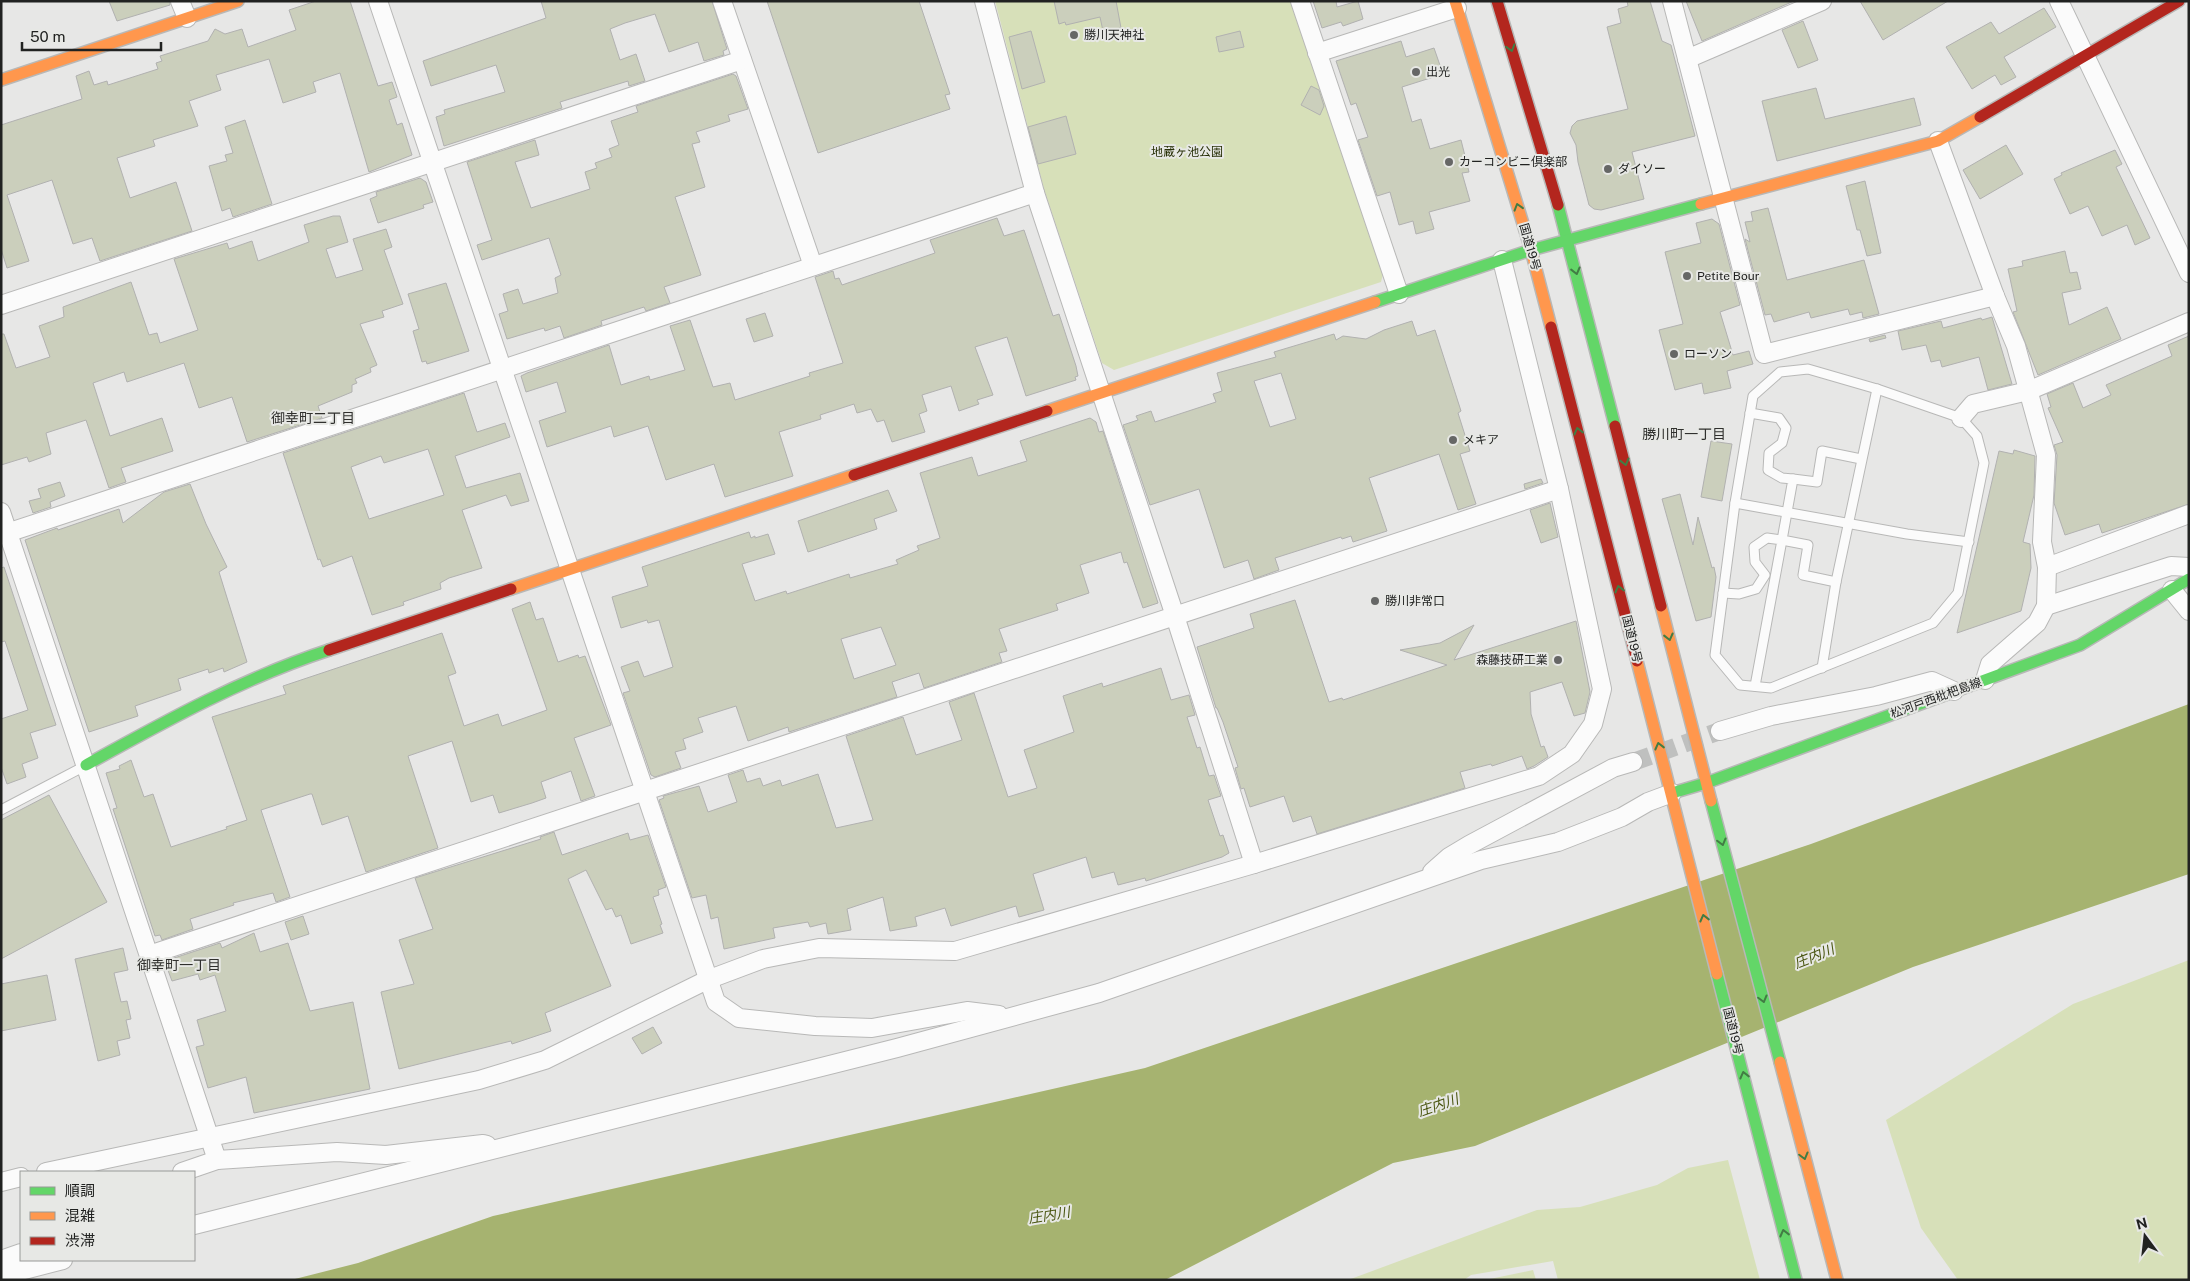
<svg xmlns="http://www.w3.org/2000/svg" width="2190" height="1281" viewBox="0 0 2190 1281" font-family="'Public Sans','Noto Sans JP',sans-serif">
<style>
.green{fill:#d7e0b9}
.water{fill:#a6b370}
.building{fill:#cbcfbc;stroke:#b1b1b0;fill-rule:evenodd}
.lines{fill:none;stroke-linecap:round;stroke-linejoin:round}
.street-tunnel{stroke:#bfc0bf;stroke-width:18;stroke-dasharray:18 9;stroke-linecap:butt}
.lane-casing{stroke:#b8b8b7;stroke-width:11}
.street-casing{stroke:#b8b8b7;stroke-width:20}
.fast-casing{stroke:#b8b8b7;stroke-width:14}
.slow-casing{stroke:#b8b8b7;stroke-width:14}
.jam-casing{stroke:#b8b8b7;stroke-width:14}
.lane{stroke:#fbfbfb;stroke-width:9}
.street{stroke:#fbfbfb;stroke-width:18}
.fast{stroke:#63d668;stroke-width:11}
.slow{stroke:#ff974d;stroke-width:11}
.jam{stroke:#b3261e;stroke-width:11}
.oneway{stroke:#427c44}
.poi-dot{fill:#666766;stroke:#e7e8e5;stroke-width:2}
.labels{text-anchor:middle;stroke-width:4;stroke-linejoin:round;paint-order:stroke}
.poi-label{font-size:12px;fill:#212221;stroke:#e7e8e5;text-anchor:start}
.park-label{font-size:12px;fill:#283007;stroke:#e7e8e5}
.street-label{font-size:12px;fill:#212221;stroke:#e7e8e5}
.neighbourhood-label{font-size:14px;fill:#30302e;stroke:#e7e8e5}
.water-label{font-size:14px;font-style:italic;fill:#48540e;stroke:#e7e8e5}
</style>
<rect width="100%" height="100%" fill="#e7e7e6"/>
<g class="green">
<polygon points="995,1 1293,1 1383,274 1381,282 1114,370 1102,363 1044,189"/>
<polygon points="2189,960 2189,1280 1958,1280 1921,1228 1886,1120 2073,1004"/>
<polygon points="1728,1160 1760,1280 1558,1280 1553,1261 1471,1275 1464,1280 1348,1280 1537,1210 1580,1207 1657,1185 1688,1168"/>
<polygon points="1533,1270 1536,1280 1485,1280"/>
</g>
<polygon class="water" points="2189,704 2189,874 1913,967 1475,1146 1393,1163 1165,1280 291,1280 358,1263 493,1216 1145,1068 1811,844"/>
<g class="building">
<polygon points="109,1 170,1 170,5 117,21"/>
<polygon points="316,1 350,1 378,86 392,82 397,97 389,100 397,125 402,123 412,155 369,172 340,73 313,82 316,92 283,103 269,59 216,75 221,90 189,101 198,126 153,140 155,146 117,158 130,198 176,182 192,231 100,261 92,238 73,244 52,180 7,195 29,261 7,268 1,249 1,125 82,99 76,76 89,71 94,85 107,81 108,85 158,69 156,63 162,61 160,56 208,41 215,29 225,34 242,29 248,47 296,30 289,10"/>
<polygon points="541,1 712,1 727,49 723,51 724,55 704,61 698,42 669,52 655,14 625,23 610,29 620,60 636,54 645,81 629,86 628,81 560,102 562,108 444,146 436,117 445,114 444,110 505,92 496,65 431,86 423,61 546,18"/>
<polygon points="767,1 919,1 950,94 945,95 950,109 818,153"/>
<polygon points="1054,1 1116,1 1121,28 1103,31 1100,17 1066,25 1065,22 1059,24"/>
<polygon points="1313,1 1336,1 1337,7 1358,1 1363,19 1343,26 1341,22 1322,28"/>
<polygon points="1627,1 1650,1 1662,41 1671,45 1695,136 1632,152 1644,199 1601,210 1594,209 1589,205 1578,162 1576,145 1570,133 1572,126 1577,121 1628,109 1607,27 1621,23 1618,9 1628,6"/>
<polygon points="1686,1 1794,1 1702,41"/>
<polygon points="1860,1 1948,1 1883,40"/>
<polygon points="2044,8 2056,27 2004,57 2016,77 2001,85 1995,75 1972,89 1946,47 1991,22 1999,34"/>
<polygon points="1803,21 1818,60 1798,68 1782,30"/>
<polygon points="1031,31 1045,82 1022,89 1009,37"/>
<polygon points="1240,31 1244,47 1219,52 1216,37"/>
<polygon points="1401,41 1406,57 1434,48 1443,74 1402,87 1412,122 1421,119 1430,149 1461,140 1469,172 1462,173 1470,201 1429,212 1434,229 1416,234 1413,221 1399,225 1390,192 1377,196 1358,140 1368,137 1356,103 1351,105 1336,61"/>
<polygon points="733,74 736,76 748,109 728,115 730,121 696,132 700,142 692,144 705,187 675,197 701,275 664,287 670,303 646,311 644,307 601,321 602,325 564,338 560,326 545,331 544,328 507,339 499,314 508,311 503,294 518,289 523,304 558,293 555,278 561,275 549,238 482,260 477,245 492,240 467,162 535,140 539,155 515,162 531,208 590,189 585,172 597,168 595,163 612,157 609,149 619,145 611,121 638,112 636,106"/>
<polygon points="1311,86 1319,90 1324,106 1320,115 1301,105"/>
<polygon points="1816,88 1825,119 1914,98 1921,125 1777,161 1762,101"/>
<polygon points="1066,116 1076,154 1038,164 1028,127"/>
<polygon points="245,120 272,204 233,217 230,208 222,211 209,166 227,161 225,155 233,153 225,127"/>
<polygon points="2006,145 2023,174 1980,199 1963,170"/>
<polygon points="2115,150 2122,164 2116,167 2150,238 2135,245 2127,225 2102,236 2088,206 2070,214 2054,179 2062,175 2061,173"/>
<polygon points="420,178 426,182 433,202 423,205 424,208 378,223 370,199 377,196 376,192"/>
<polygon points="1865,181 1881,253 1867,256 1860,230 1857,230 1846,186"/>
<polygon points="1768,208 1787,280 1864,260 1879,314 1863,318 1862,312 1850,315 1848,309 1811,318 1809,312 1774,322 1771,314 1765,315 1745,239 1750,242 1745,222 1753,221 1751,212"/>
<polygon points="333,216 340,216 348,242 326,249 336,278 363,270 353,239 386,229 392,247 384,250 403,304 382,311 384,317 360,324 377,365 370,368 371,372 355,379 357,383 352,385 352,392 318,406 322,418 247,442 232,397 199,408 184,363 127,382 124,372 93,383 110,436 162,418 173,451 121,468 126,482 109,488 86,420 46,433 51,454 29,462 27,457 1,465 1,334 4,334 16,368 50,357 39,326 64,317 63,307 131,282 149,335 157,333 160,343 198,330 174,259 227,243 229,249 252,241 258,261 309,242 304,225"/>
<polygon points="997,218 1004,236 1024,230 1053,316 1059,314 1076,366 1078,376 1075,377 1076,380 1026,396 1007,337 975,347 993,395 977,400 979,404 959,411 951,386 922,395 927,411 919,414 925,432 892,442 884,420 877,422 871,409 857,413 854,404 820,415 821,419 779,432 793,476 725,497 714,464 666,480 648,426 614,437 611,426 547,447 539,421 566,412 557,382 526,392 521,376 527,373 609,345 621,385 649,376 650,380 685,370 670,326 690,320 713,387 730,383 735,400 810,376 809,373 843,363 815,277 833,271 835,279 839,278 842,285 935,253 930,240"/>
<polygon points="1712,219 1719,224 1740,305 1720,312 1733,355 1749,351 1753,364 1727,371 1731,388 1704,394 1702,383 1675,390 1659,330 1683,324 1665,252 1701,243 1696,223"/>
<polygon points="2065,251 2070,273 2077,272 2081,289 2062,293 2069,325 2107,307 2121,339 2038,375 2013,312 2017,311 2008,269 2023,266 2022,261"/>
<polygon points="446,283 469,351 427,364 426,361 422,362 413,331 419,329 408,294"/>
<polygon points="765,313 773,336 754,342 746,319"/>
<polygon points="1992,317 2012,384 1988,390 1979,357 1942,367 1940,360 1931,362 1926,345 1902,350 1898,331 1941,321 1943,328 1981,318 1982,320"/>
<path d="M 1412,321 L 1417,336 L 1435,330 L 1461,411 L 1458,413 L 1470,451 L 1460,454 L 1476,504 L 1458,510 L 1439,454 L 1369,478 L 1387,531 L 1353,542 L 1351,536 L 1342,539 L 1341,537 L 1275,558 L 1279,570 L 1254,579 L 1248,560 L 1224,568 L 1199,489 L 1150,505 L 1123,425 L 1138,420 L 1136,416 L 1151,411 L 1155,422 L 1216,402 L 1213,394 L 1222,391 L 1217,373 L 1276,357 L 1274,352 L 1334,334 L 1336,340 L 1343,336 L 1366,339 L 1384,330 ZM 1281,373 L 1296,419 L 1270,427 L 1254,381 Z"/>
<polygon points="1885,335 1886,338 1870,342 1869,339"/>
<polygon points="2189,336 2189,504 2102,533 2099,524 2065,535 2054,503 2057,455 2054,445 2063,442 2048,408 2051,407 2047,394 2073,383 2083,408 2111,395 2106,385 2172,356 2168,345"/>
<path d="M 464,393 L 477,432 L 505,423 L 510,437 L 455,456 L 466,488 L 520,473 L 529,501 L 511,506 L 506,495 L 462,510 L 482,568 L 449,578 L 440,583 L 441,589 L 403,602 L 404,605 L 372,615 L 352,556 L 323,567 L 320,559 L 318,560 L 283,453 ZM 428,449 L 444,495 L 369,519 L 351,467 L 381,456 L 384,463 Z"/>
<path d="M 1090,418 L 1096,422 L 1099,432 L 1103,431 L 1158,603 L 1143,608 L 1127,562 L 1124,563 L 1121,552 L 1080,565 L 1089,593 L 1056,604 L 1058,610 L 999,629 L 1007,651 L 999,653 L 1002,662 L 924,688 L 919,673 L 892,682 L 897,697 L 789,732 L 788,727 L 748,741 L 736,706 L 698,718 L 703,732 L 683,739 L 686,749 L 675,752 L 681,768 L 655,777 L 651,775 L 623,693 L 630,691 L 621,667 L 638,661 L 644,677 L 673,667 L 659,620 L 648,623 L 647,620 L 621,628 L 612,597 L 648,586 L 642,567 L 749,532 L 751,538 L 755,536 L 755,538 L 768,534 L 775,554 L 742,564 L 755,601 L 786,591 L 787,594 L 849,574 L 850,578 L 898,564 L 896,560 L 919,550 L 917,546 L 940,538 L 920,473 L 972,457 L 978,476 L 1027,461 L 1020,441 ZM 881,627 L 896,665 L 854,679 L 841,639 Z"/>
<polygon points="1711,441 1732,444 1722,501 1701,497"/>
<polygon points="2014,450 2035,456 2034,495 2023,542 2030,544 2031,568 2021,611 1957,633 1999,451 2013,454"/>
<polygon points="1541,479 1543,483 1525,489 1524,484"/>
<polygon points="60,482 65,496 50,502 51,507 33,513 29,501 41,498 38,489"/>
<polygon points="190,484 206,524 227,567 219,572 247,662 224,672 223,668 209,673 208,669 178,679 181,690 135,706 138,716 89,732 25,540 57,528 58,530 119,509 123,523 164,492"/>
<polygon points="888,490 897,511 874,519 877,529 808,552 798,521"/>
<polygon points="1680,494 1693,545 1698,517 1712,568 1714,567 1716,577 1711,617 1696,621 1662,499"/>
<polygon points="1550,503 1558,537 1541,543 1530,510"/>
<polygon points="4,567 56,725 30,733 38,758 22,764 26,777 7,784 1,767 1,719 28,710 5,641 1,642 1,568"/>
<polygon points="1295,600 1329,702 1342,698 1343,700 1447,665 1400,650 1440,643 1474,625 1454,660 1576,621 1590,692 1585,713 1574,716 1562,682 1530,692 1531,714 1541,747 1544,746 1548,757 1534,766 1527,769 1522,756 1492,766 1491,764 1460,772 1465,788 1317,834 1311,816 1293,822 1284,796 1250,807 1244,788 1241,789 1235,768 1238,767 1223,722 1217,708 1216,708 1197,647 1254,628 1250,614"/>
<polygon points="530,602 536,620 543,618 558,662 578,655 579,658 585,656 611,725 574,738 595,796 581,801 571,771 541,782 546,798 532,803 499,813 493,795 471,802 452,741 408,756 438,848 366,872 348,816 322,825 312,794 310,794 261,810 290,897 276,902 273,893 233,903 234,905 190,919 193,929 162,940 160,935 155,936 113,809 117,808 106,773 120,769 119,766 131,760 144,797 153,794 171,847 227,829 226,827 247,820 212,717 286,694 283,686 442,633 456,673 448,676 464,726 498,714 502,726 547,710 512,609"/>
<polygon points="1161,668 1171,700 1189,695 1195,715 1187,717 1197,748 1200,747 1209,776 1214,775 1221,796 1208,800 1220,836 1223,835 1229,853 1222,857 1146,881 1145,878 1118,885 1114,872 1092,878 1086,857 1033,874 1044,910 1019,917 1016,906 951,926 945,908 915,917 917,926 890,931 883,897 847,909 851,930 828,934 826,923 810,927 808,922 773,928 775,938 724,949 718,917 711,919 706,895 692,898 659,800 664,798 663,796 699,786 708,812 737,802 728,775 743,770 747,782 760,778 763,786 780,780 782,786 818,774 836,828 873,820 846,736 903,717 916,755 962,740 949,702 974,693 1008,797 1037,788 1024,750 1074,732 1063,696 1102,683 1103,687"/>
<polygon points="49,795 107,902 1,959 1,820"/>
<polygon points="554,832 562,855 628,833 630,840 648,835 666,887 658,890 659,895 653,897 662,924 660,925 663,933 631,944 621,915 616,917 612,908 606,910 586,870 568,879 611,986 545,1013 551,1031 512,1044 511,1041 399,1069 381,992 414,984 399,940 433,929 415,878 541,839 540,837"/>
<polygon points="303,916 309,934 291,940 285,922"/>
<polygon points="254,933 260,952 288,943 310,1011 353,1002 370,1089 254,1113 246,1077 208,1088 196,1047 204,1045 197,1020 226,1011 215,975 200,980 198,974 172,981 166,965 169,964 168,960 220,943 222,948"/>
<polygon points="123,948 128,970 114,973 121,1002 127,1001 131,1019 126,1020 130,1038 117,1041 120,1055 98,1061 75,959"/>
<polygon points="47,975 56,1020 1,1031 1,984"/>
<polygon points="653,1027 662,1043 642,1054 632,1038"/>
</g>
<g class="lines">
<polyline class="street-tunnel" points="1633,762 1720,731"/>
<defs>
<g id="lane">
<polygon points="1808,369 1877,389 1961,418 1977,436 1984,463 1958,593 1933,623 1771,688 1740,685 1715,655 1735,503 1753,396 1780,372"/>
<polyline points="1750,413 1779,418 1786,428 1782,443 1769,453 1768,470 1782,478 1793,479 1782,540 1808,545 1803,575 1836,582"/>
<polyline points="1793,479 1817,482 1822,451 1861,459"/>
<polyline points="1735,503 1907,534 1969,542"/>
<polyline points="1723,593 1739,594 1756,589 1765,575 1755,562 1754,547 1767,538 1782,540 1755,686"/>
<polyline points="1822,668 1836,582 1877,389"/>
<polyline points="1,810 85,766"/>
</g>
<g id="street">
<polyline points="180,1 187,18"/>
<polyline points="378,1 716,1002 739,1018 815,1026 872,1028 967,1011 999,1015"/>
<polyline points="722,1 813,266"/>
<polyline points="984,1 1035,193 1175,616 1254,864"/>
<polyline points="1300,1 1399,294"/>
<polyline points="1672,1 1764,354 1995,296"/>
<polyline points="2059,1 2189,273"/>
<polyline points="1317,53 1457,8"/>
<polyline points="1687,59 1822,1"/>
<polyline points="1938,141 1995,296 2016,346 2046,455 2042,542 2047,567 2046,606 2037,623 1990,664 1985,680"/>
<polyline points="1,305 742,60"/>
<polyline points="1961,418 1973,404 2028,391 2189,322"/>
<polyline points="1,512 217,1160 337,1152 386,1155 483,1144 487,1145"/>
<polyline points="1,535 1035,193"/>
<polyline points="2047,567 2189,514"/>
<polyline points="2172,590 2189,611"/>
<polyline points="2046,606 2171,566 2189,567"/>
<polyline points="1720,731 1771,716 1876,696 1932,681 1954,691"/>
<polyline points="1432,872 1449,857 1469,845 1613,768 1633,762"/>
<polyline points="149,955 1559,489"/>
<polyline points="46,1172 479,1080 545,1060 707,980 763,959 819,948 955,951 1254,864 1539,776 1572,754 1593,724 1602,689 1559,489 1502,260"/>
<polyline points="182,1172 217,1160"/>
<polyline points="1,1182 21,1177"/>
<polyline points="194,1225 897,1048 1099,993 1481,860 1558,842 1622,817 1648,802 1672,793"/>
<polyline points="1,1260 21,1253"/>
<polyline points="1,1276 63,1260"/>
</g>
<g id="fast">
<polyline points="1558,205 1615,426"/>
<polyline points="1375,302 1531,250 1701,204"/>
<path d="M 86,765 C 164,722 243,678 329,650"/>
<polyline points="1672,793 1706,783 2080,645 2189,579"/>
<polyline points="1711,801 1780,1062"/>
<polyline points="1717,974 1796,1280"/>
</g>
<g id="slow">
<polyline points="1455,1 1531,250 1551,327"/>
<polyline points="1,80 238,1"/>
<polyline points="1701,204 1938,141 1980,117"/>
<polyline points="1047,411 1375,302"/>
<polyline points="511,589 854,475"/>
<polyline points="1661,606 1711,801"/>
<polyline points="1637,661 1717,974"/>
<polyline points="1780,1062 1837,1280"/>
</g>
<g id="jam">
<polyline points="1497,1 1558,205"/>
<polyline points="1980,117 2179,1"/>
<polyline points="1551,327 1637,661"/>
<polyline points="1615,426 1661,606"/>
<polyline points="854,475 1047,411"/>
<polyline points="329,650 511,589"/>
</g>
</defs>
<use href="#lane" class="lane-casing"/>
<use href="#street" class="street-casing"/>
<use href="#fast" class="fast-casing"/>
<use href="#slow" class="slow-casing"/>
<use href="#jam" class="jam-casing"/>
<use href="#lane" class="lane"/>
<use href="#street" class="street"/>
<use href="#fast" class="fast"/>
<use href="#slow" class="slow"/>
<use href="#jam" class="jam"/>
</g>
<defs><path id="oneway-chevron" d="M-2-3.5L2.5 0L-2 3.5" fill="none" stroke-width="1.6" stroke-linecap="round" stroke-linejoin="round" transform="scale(1.25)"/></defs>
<g class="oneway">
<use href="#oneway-chevron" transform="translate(1511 48) rotate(73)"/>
<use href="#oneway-chevron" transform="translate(1518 207) rotate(-107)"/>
<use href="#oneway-chevron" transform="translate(1576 271) rotate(76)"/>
<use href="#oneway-chevron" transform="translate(1578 431) rotate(-104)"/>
<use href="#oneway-chevron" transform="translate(1625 462) rotate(76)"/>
<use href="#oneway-chevron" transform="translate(1619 589) rotate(-104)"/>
<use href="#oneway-chevron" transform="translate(1669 637) rotate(76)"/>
<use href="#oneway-chevron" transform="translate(1659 746) rotate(-104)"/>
<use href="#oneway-chevron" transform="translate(1722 842) rotate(75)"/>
<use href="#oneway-chevron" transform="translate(1704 918) rotate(-104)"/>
<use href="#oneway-chevron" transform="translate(1763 999) rotate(75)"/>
<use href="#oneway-chevron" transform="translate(1744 1075) rotate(-104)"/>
<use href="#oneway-chevron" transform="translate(1804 1156) rotate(75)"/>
<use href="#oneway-chevron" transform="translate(1784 1233) rotate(-104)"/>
</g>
<g class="poi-dot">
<circle cx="1074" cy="35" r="5"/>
<circle cx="1416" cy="72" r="5"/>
<circle cx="1449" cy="162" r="5"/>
<circle cx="1608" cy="169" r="5"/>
<circle cx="1687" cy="276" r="5"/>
<circle cx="1674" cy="354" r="5"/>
<circle cx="1453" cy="440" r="5"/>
<circle cx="1375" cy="601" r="5"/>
<circle cx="1558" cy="660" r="5"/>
</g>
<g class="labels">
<g class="poi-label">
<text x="1084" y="39">勝川天神社</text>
<text x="1426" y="76">出光</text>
<text x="1459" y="166">カーコンビニ倶楽部</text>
<text x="1618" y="173">ダイソー</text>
<text x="1697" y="280">Petite Bour</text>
<text x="1684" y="358">ローソン</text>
<text x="1463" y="444">メキア</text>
<text x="1385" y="605">勝川非常口</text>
<text x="1548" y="664" text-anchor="end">森藤技研工業</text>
</g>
<g class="park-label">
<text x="1187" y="156">地蔵ヶ池公園</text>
</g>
<g class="street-label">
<text transform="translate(1530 247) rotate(74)" y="4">国道19号</text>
<text transform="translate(1632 639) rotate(76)" y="4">国道19号</text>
<text transform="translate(1936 698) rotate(-20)" y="4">松河戸西枇杷島線</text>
<text transform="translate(1733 1031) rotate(76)" y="4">国道19号</text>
</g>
<g class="neighbourhood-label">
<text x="313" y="423">御幸町二丁目</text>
<text x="1684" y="439">勝川町一丁目</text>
<text x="179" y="970">御幸町一丁目</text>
</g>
<g class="water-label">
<text transform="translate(1814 956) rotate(-22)" y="5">庄内川</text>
<text transform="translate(1438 1105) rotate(-19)" y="5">庄内川</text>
<text transform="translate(1049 1215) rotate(-9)" y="5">庄内川</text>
</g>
</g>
<rect width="2190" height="1281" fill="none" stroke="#212221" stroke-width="5"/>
<rect x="20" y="1171" width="175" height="90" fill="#e7e8e5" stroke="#989997"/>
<rect x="30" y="1187" width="25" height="8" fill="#63d668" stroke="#989997"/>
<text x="65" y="1196" font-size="15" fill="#212221">順調</text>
<rect x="30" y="1212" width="25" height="8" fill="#ff974d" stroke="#989997"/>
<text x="65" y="1221" font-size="15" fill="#212221">混雑</text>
<rect x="30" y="1237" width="25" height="8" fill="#b3261e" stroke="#989997"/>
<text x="65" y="1246" font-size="15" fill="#212221">渋滞</text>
<g transform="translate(2145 1236) rotate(345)" stroke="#e7e8e5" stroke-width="4" paint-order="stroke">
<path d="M0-4L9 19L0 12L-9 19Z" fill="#212221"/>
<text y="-8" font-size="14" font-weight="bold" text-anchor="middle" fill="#212221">N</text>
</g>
<path d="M22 42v8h139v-8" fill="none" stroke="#212221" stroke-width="2.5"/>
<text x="30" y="42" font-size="15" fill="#212221" stroke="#e7e8e5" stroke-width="4" paint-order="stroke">50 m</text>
</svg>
